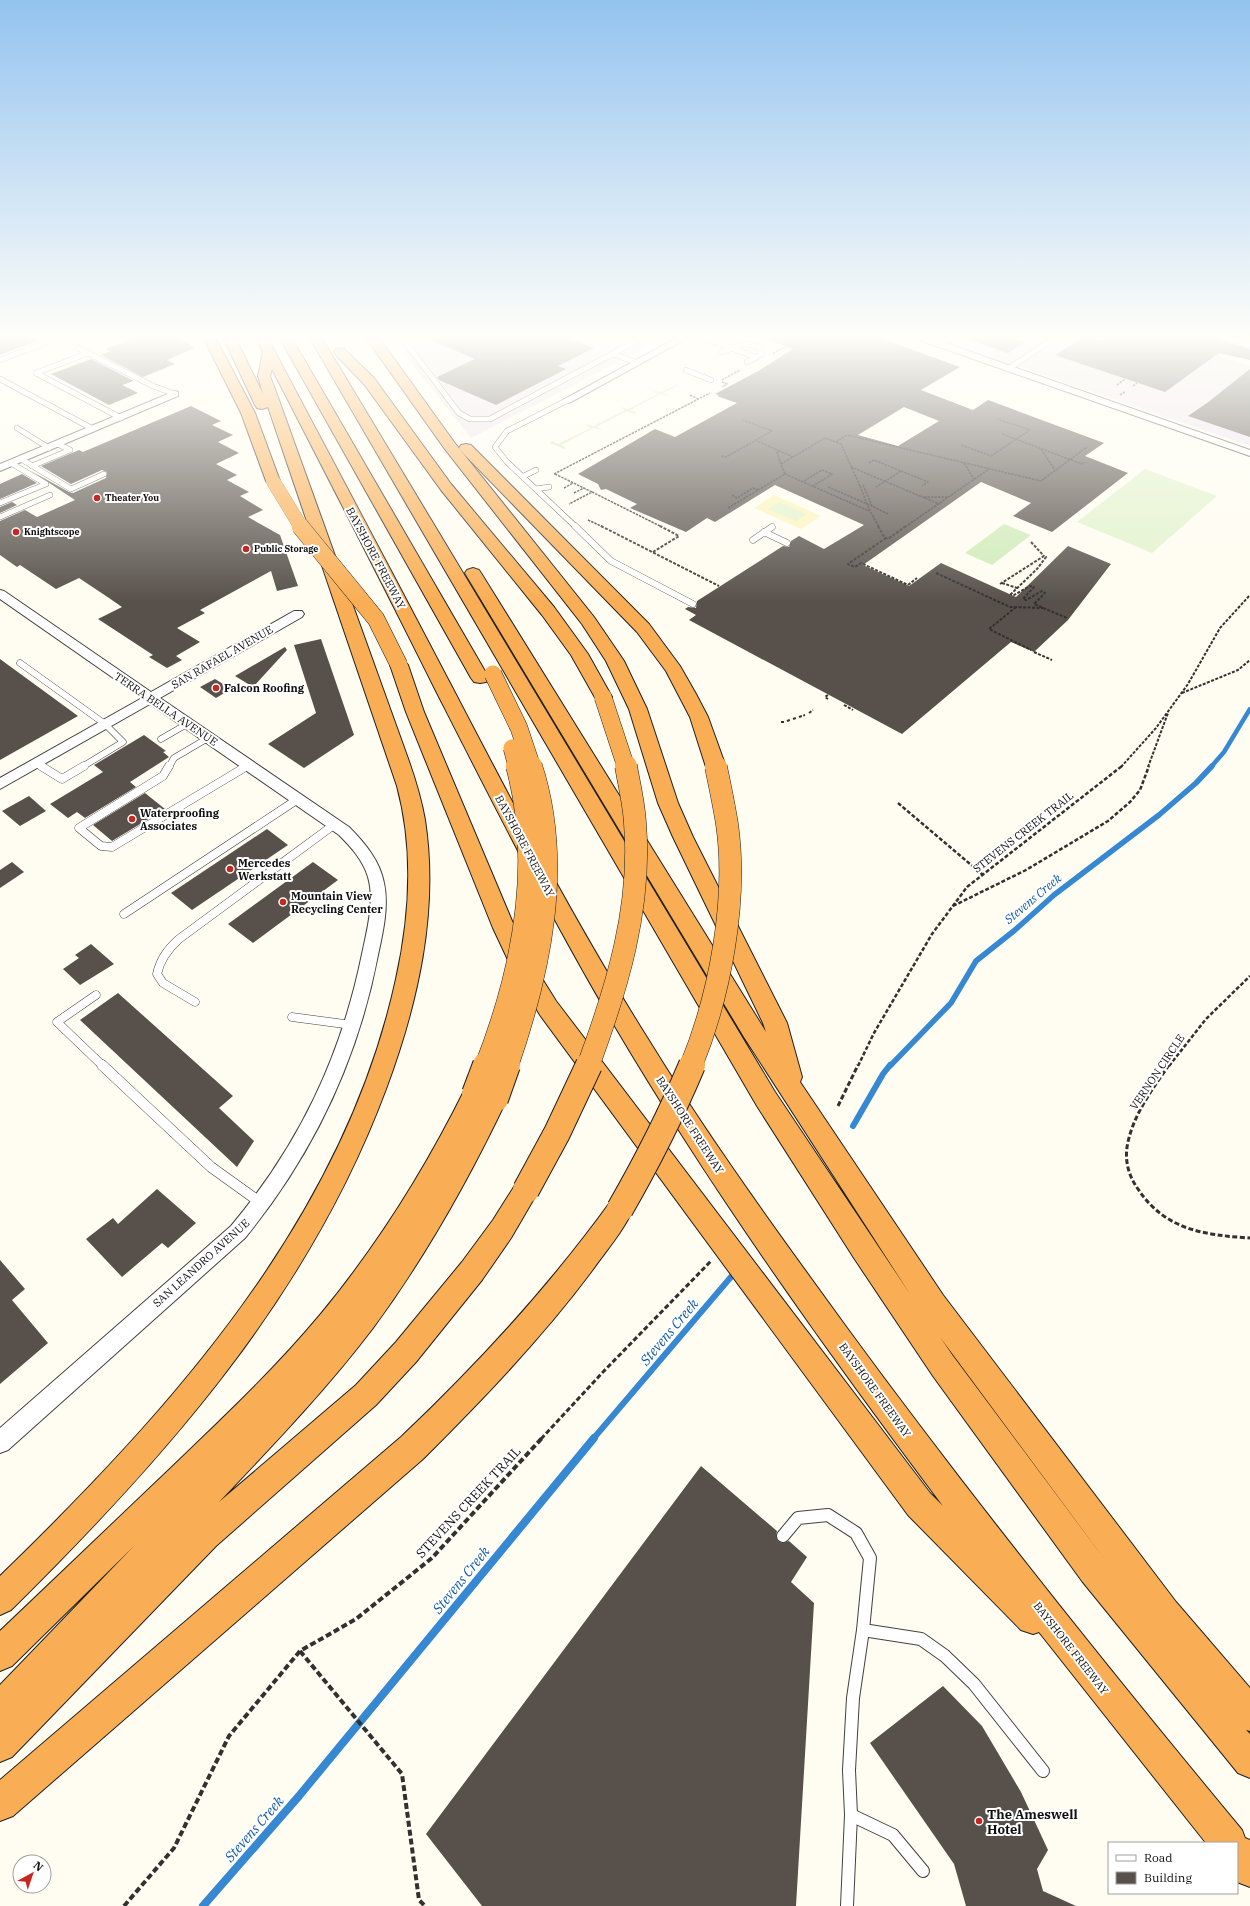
<svg xmlns="http://www.w3.org/2000/svg" width="1250" height="1906" viewBox="0 0 1250 1906" font-family="'IBM Plex Serif',serif">
<style>
.industrial{fill:#ede3ee}
.green{fill:#cfebb8}
.sand{fill:#fdf4bb}
.pitch{fill:#e1f2cb}
.lines{fill:none;stroke-linecap:round;stroke-linejoin:round}
.stream-far3{stroke:#3788d3;stroke-width:4.5}
.stream-far2{stroke:#3788d3;stroke-width:5.5}
.stream-far1{stroke:#3788d3;stroke-width:6}
.stream{stroke:#3788d3;stroke-width:8}
.building{fill:#58514b;fill-rule:evenodd}
.service-far4-casing{stroke:#424242;stroke-width:6}
.service-far3-casing{stroke:#424242;stroke-width:7}
.service-far2-casing{stroke:#424242;stroke-width:9}
.service-far1-casing{stroke:#424242;stroke-width:11}
.service-casing{stroke:#424242;stroke-width:14}
.minor-casing{stroke:#424242;stroke-width:2}
.motorway-casing{stroke:#202020;stroke-width:2}
.path-far4{stroke:#313131;stroke-width:1.5;stroke-dasharray:2.5 1;stroke-linecap:butt}
.path-far3{stroke:#313131;stroke-width:2;stroke-dasharray:3 1.5;stroke-linecap:butt}
.path-far2{stroke:#313131;stroke-width:2.5;stroke-dasharray:4 2;stroke-linecap:butt}
.path-far1{stroke:#313131;stroke-width:3;stroke-dasharray:5 2.5;stroke-linecap:butt}
.path{stroke:#313131;stroke-width:4;stroke-dasharray:6 3;stroke-linecap:butt}
.service-far4{stroke:#fff;stroke-width:5}
.service-far3{stroke:#fff;stroke-width:6}
.service-far2{stroke:#fff;stroke-width:8}
.service-far1{stroke:#fff;stroke-width:10}
.service{stroke:#fff;stroke-width:12}
.minor{fill:#fff;fill-rule:evenodd}
.motorway{fill:#f9ae55;fill-rule:evenodd}
.motorway-bridge-far3-casing{stroke:#202020;stroke-width:14;stroke-linecap:butt}
.motorway-bridge-far2-casing{stroke:#202020;stroke-width:18;stroke-linecap:butt}
.motorway-bridge-far1-casing{stroke:#202020;stroke-width:23;stroke-linecap:butt}
.motorway-bridge-casing{stroke:#202020;stroke-width:28;stroke-linecap:butt}
.path-bridge{stroke:#313131;stroke-width:1.5;stroke-dasharray:2.5 1;stroke-linecap:butt}
.motorway-bridge-far3{stroke:#f9ae55;stroke-width:14}
.motorway-bridge-far2{stroke:#f9ae55;stroke-width:17}
.motorway-bridge-far1{stroke:#f9ae55;stroke-width:22}
.motorway-bridge{stroke:#f9ae55;stroke-width:26}
.poi-dot{fill:#c52721;stroke:#fff;stroke-width:1.5}
.labels{text-anchor:middle;stroke-width:4;stroke-linejoin:round;paint-order:stroke}
.far-poi-label{font-size:9px;font-weight:bold;fill:#0f0f0f;stroke:#fff;text-anchor:start}
.street-label{font-size:11px;fill:#0f0f0f;stroke:#fff}
.poi-label{font-size:11px;font-weight:bold;fill:#0f0f0f;stroke:#fff;text-anchor:start}
.water-label{font-size:12px;font-style:italic;fill:#1259a7;stroke:#fff}
.near-street-label{font-size:13px;fill:#0f0f0f;stroke:#fff}
.near-poi-label{font-size:13px;font-weight:bold;fill:#0f0f0f;stroke:#fff;text-anchor:start}
.near-water-label{font-size:14px;font-style:italic;fill:#1259a7;stroke:#fff}
</style>
<rect width="100%" height="100%" fill="#fffdf1"/>
<g class="industrial">
<polygon points="389,335 671,335 471,438"/>
<polygon points="927,335 1155,335 1250,366 1250,446"/>
</g>
<g class="green">
<polygon points="676,385 678,386 663,393 669,396 660,394 630,410 636,412 635,414 627,411 596,427 602,430 593,428 561,445 566,448 565,449 550,443 552,441 558,444 591,428 585,424 594,426 625,410 620,407 628,409 658,394 653,391 661,392"/>
<polygon points="1004,524 1031,535 992,565 965,553"/>
</g>
<polygon class="sand" points="774,495 821,516 801,529 754,508"/>
<g class="pitch">
<polygon points="1145,469 1217,496 1152,553 1077,522"/>
<polygon points="779,502 806,514 796,521 768,509"/>
</g>
<g class="lines">
<polyline class="stream-far3" points="1211,767 1224,752 1250,709"/>
<polyline class="stream-far2" points="890,1066 951,1003 976,961 1015,930 1054,895 1159,815 1196,783 1212,766"/>
<g class="stream-far1">
<polyline points="853,1126 883,1074 890,1065"/>
<polyline points="593,1439 736,1271"/>
</g>
<polyline class="stream" points="203,1906 299,1796 594,1438"/>
</g>
<g class="building">
<polygon points="0,335 47,335 47,337 0,355"/>
<polygon points="141,335 171,335 182,340 194,348 167,360 175,364 143,377 101,355 111,351 106,349"/>
<polygon points="419,335 560,335 594,348 558,366 566,369 496,405 439,380 437,377 475,359"/>
<path d="M 761,335 L 872,335 L 960,367 L 921,390 L 973,410 L 988,400 L 1104,443 L 1085,456 L 1128,473 L 1052,532 L 1013,516 L 1031,503 L 981,482 L 863,565 L 909,586 L 941,563 L 1016,597 L 1068,546 L 1111,564 L 1068,620 L 1034,652 L 1011,642 L 902,734 L 689,620 L 696,615 L 685,609 L 688,607 L 696,608 L 697,601 L 783,546 L 789,547 L 791,541 L 799,536 L 824,549 L 864,525 L 775,485 L 715,522 L 707,518 L 686,532 L 630,508 L 637,504 L 606,489 L 601,490 L 598,484 L 578,474 L 655,429 L 675,437 L 737,403 L 717,396 L 719,395 L 715,394 L 760,370 L 793,349 L 761,337 ZM 904,407 L 939,421 L 898,446 L 858,435 Z"/>
<polygon points="964,335 1004,335 1025,342 1008,353 963,338"/>
<polygon points="1110,335 1215,335 1218,339 1250,349 1250,360 1219,353 1165,392 1055,355 1086,336 1102,341"/>
<polygon points="91,359 134,381 122,385 138,393 109,405 51,374"/>
<polygon points="1250,369 1250,437 1188,416 1207,403"/>
<polygon points="191,406 221,421 212,425 233,435 218,442 239,453 216,464 237,475 227,480 249,492 240,496 263,510 248,517 280,535 298,586 277,591 271,571 200,610 205,613 177,628 200,642 176,656 182,660 167,668 149,657 153,655 98,619 122,607 109,598 79,578 56,589 20,565 17,567 0,555 0,521 25,510 37,517 75,500 31,471 69,492 73,493 106,478 107,472 102,470 71,484 41,466 79,450 83,452"/>
<polygon points="22,474 37,483 0,499 0,484"/>
<polygon points="12,502 17,505 0,513 0,507"/>
<polygon points="321,639 354,735 304,768 268,744 316,713 294,645"/>
<polygon points="285,647 287,650 253,687 235,676"/>
<polygon points="0,659 78,716 0,760"/>
<polygon points="215,679 231,689 216,698 200,687"/>
<polygon points="144,735 166,751 163,752 169,757 130,782 136,787 85,818 77,812 68,818 50,804 103,772 94,765"/>
<polygon points="145,793 165,809 112,841 93,825"/>
<polygon points="29,796 46,811 20,826 2,811"/>
<polygon points="267,829 288,845 192,910 171,893"/>
<polygon points="12,862 24,872 0,888 0,870"/>
<polygon points="313,862 338,880 253,943 228,924"/>
<polygon points="91,944 114,964 80,985 63,969 79,958 75,955"/>
<polygon points="118,993 233,1096 219,1108 254,1141 237,1167 80,1020"/>
<polygon points="157,1189 196,1223 168,1248 162,1243 122,1277 86,1239 113,1218 118,1224"/>
<polygon points="0,1260 25,1289 12,1300 48,1343 0,1384"/>
<polygon points="701,1466 777,1531 776,1535 778,1541 782,1543 789,1541 807,1557 791,1582 814,1603 796,1906 482,1906 426,1834"/>
<polygon points="943,1686 982,1726 1021,1792 1048,1850 1037,1869 1043,1891 1076,1906 966,1906 954,1864 870,1743"/>
</g>
<g class="lines">
<defs>
<g id="service-far4">
<polyline points="400,335 459,413 470,419 490,419 648,335"/>
<polyline points="696,335 755,357"/>
<polyline points="1219,335 1250,345"/>
<polyline points="940,344 955,335"/>
<polyline points="78,348 153,386 175,394"/>
<polyline points="722,352 744,344 758,346 762,354 747,362"/>
<polyline points="88,353 36,373 121,418"/>
<polyline points="613,354 638,363"/>
<polyline points="0,360 66,335"/>
<polyline points="1008,369 1059,335"/>
<polyline points="686,370 711,380"/>
<polyline points="0,379 93,429"/>
<polyline points="568,400 507,431 495,447 507,462 576,527"/>
<polyline points="17,428 49,448"/>
<polyline points="21,459 71,489 104,474"/>
<polyline points="32,466 70,450 58,444"/>
<polyline points="524,476 536,470"/>
<polyline points="536,489 549,487"/>
<polyline points="0,503 46,484 11,463"/>
<polyline points="0,517 50,495"/>
</g>
<g id="service-far3">
<polyline points="575,526 611,561 693,604"/>
<polyline points="764,532 787,543"/>
<polyline points="753,540 772,527"/>
<polyline points="20,663 105,724 123,742 82,767"/>
<polyline points="161,739 187,724"/>
<polyline points="37,763 43,767"/>
<polyline points="169,767 174,758 208,738"/>
<polyline points="245,767 248,765"/>
</g>
<g id="service-far2">
<polyline points="41,766 62,779 84,766"/>
<polyline points="169,766 163,776 79,828 101,846 112,847 247,766"/>
<polyline points="124,914 298,799"/>
<polyline points="96,995 57,1022 103,1066"/>
<path d="M 195,1002 L 163,983 L 157,974 C 160,959 168,949 179,939 L 335,824"/>
<polyline points="292,1017 352,1025"/>
</g>
<polyline id="service-far1" points="102,1065 211,1167 261,1203"/>
<g id="service">
<polyline points="783,1536 798,1518 828,1515 856,1533 870,1558 863,1630 853,1698 849,1770 851,1815 847,1906"/>
<polyline points="863,1630 921,1639 945,1656 974,1684 1043,1771"/>
<polyline points="851,1815 893,1835 923,1871"/>
</g>
<g id="minor">
<polygon points="682,335 693,335 571,402 568,403 563,400"/>
<polygon points="905,335 923,335 1250,450 1250,456"/>
<polygon points="175,391 178,392 178,396 0,471 0,464"/>
<path d="M 0,590 L 4,591 L 151,692 L 294,611 L 302,611 L 304,614 L 302,617 L 160,698 L 349,827 C 365,843 380,861 384,883 C 389,906 383,932 378,955 C 358,1060 312,1156 245,1238 L 8,1450 L 0,1453 L 0,1428 L 231,1226 C 299,1145 341,1057 362,954 C 367,930 375,901 368,877 C 363,860 351,847 339,835 L 150,704 L 0,789 L 0,778 L 142,698 L 0,599 Z"/>
</g>
<g id="motorway">
<polygon points="202,335 214,335 255,413 280,481 278,484 268,484 266,481 241,413"/>
<path d="M 222,335 L 234,335 L 263,394 L 258,376 L 263,352 L 254,335 L 266,335 C 328,452 390,568 451,685 C 515,808 579,930 653,1047 C 713,1144 780,1236 847,1328 C 973,1500 1106,1666 1242,1830 L 1245,1838 L 1250,1840 L 1250,1887 L 1237,1882 L 1237,1843 L 1206,1843 L 1039,1632 L 1033,1634 L 1021,1630 L 908,1515 L 540,1015 L 509,962 L 493,928 L 406,712 L 390,665 L 393,661 L 399,660 L 405,661 L 408,665 L 424,712 L 515,928 L 526,953 L 556,1001 L 930,1493 L 943,1506 C 826,1350 712,1191 613,1023 C 549,914 492,801 435,689 C 382,582 327,476 272,369 L 270,376 L 275,389 L 406,753 C 414,775 421,797 425,820 C 439,911 418,1003 386,1089 C 309,1296 166,1457 11,1610 L 0,1615 L 0,1576 C 171,1410 344,1219 396,979 C 410,916 414,849 397,786 L 268,407 L 262,409 L 257,408 L 255,405 Z"/>
<polygon points="278,335 290,335 489,678 486,682 480,683 474,682 471,678"/>
<path d="M 308,335 L 320,335 L 775,1092 L 910,1294 L 744,1037 L 465,573 L 467,570 L 473,568 L 479,570 L 481,573 L 766,1032 L 763,1023 L 673,837 L 658,803 L 629,709 L 606,661 L 582,624 L 444,448 L 364,335 L 377,335 L 454,442 L 594,617 L 624,661 L 647,709 L 678,803 L 693,837 L 787,1023 L 802,1077 L 800,1082 L 943,1295 L 1176,1602 L 1250,1688 L 1250,1731 L 1246,1730 L 1250,1734 L 1250,1778 L 1238,1773 L 1082,1581 L 933,1376 L 854,1258 L 757,1106 ZM 940,1337 L 1108,1564 L 953,1356 Z"/>
<polygon points="340,348 344,349 374,378 451,484 554,607 588,654 612,697 609,701 603,703 597,701 571,655 542,615 441,490 364,384 336,355 334,352 336,349"/>
<polygon points="466,444 471,445 649,624 680,666 696,694 708,717 726,767 723,772 716,773 709,772 706,767 690,717 666,671 637,632 461,451 459,448 461,445"/>
<path d="M 475,1084 L 484,1087 L 486,1092 L 495,1089 L 504,1092 L 507,1099 C 469,1179 426,1256 373,1328 C 326,1390 272,1446 219,1502 L 356,1385 L 396,1342 L 462,1262 L 493,1220 L 517,1182 L 526,1178 L 535,1182 L 539,1190 L 511,1238 L 482,1280 L 416,1362 L 376,1405 L 216,1546 L 12,1757 L 0,1762 L 0,1685 L 134,1546 L 12,1666 L 0,1671 L 0,1631 C 58,1576 115,1521 173,1466 C 224,1417 275,1369 320,1315 C 378,1245 426,1168 466,1087 Z"/>
<path d="M 620,1197 L 629,1201 L 633,1209 C 623,1232 605,1252 591,1272 C 541,1339 482,1400 423,1459 L 13,1816 L 0,1821 L 0,1780 L 401,1437 C 478,1364 549,1287 611,1201 Z"/>
</g>
</defs>
<use href="#service-far4" class="service-far4-casing"/>
<use href="#service-far3" class="service-far3-casing"/>
<use href="#service-far2" class="service-far2-casing"/>
<use href="#service-far1" class="service-far1-casing"/>
<use href="#service" class="service-casing"/>
<use href="#minor" class="minor-casing"/>
<use href="#motorway" class="motorway-casing"/>
<g class="path-far4">
<polyline points="773,353 792,344"/>
<polyline points="722,380 740,370"/>
<polyline points="722,382 727,384 722,387"/>
<polyline points="1117,385 1125,379"/>
<polyline points="1133,386 1137,383"/>
<polyline points="690,395 698,399"/>
<polyline points="1120,395 1125,392"/>
<polyline points="1002,434 1082,464 1085,462"/>
<polyline points="755,440 779,451"/>
<polyline points="836,442 847,435 1041,481 1087,447"/>
<polyline points="961,445 991,456 1030,430 997,419"/>
<polyline points="1041,449 1055,470"/>
<polyline points="721,456 726,457 772,431 743,420"/>
<polyline points="869,463 874,460 901,471 876,487"/>
<polyline points="964,463 974,479"/>
<polyline points="781,464 777,452 779,451 793,457"/>
<polyline points="851,467 939,504"/>
<polyline points="901,471 928,482 922,486"/>
<polyline points="554,474 710,393"/>
<polyline points="555,474 592,492 569,504"/>
<polyline points="785,474 869,511"/>
<polyline points="804,481 822,470 832,474 813,486"/>
<polyline points="863,485 872,506 888,514"/>
<polyline points="828,487 872,506"/>
<polyline points="564,488 573,483"/>
<polyline points="592,492 662,527"/>
<polyline points="574,493 584,488"/>
<polyline points="732,495 737,498 753,488 758,490"/>
<polyline points="924,497 949,497"/>
<polyline points="728,508 785,474 781,464 825,438 841,444 860,486"/>
<polyline points="869,509 879,527"/>
<polyline points="588,520 603,527"/>
<polyline points="905,527 989,469"/>
</g>
<g class="path-far3">
<polyline points="601,526 719,586"/>
<polyline points="878,526 884,537 888,539 906,526"/>
<polyline points="886,538 848,564 855,567 861,563 908,585"/>
<polyline points="1031,542 1044,556"/>
<polyline points="653,552 679,536 660,526"/>
<polyline points="936,573 1010,607 1043,608"/>
<polyline points="1002,583 1017,588"/>
<polyline points="1000,584 1044,556 1046,557 1037,569 1011,594 1014,595 1030,586 1034,587 1023,599 1026,600 1042,591 1045,593 1034,604 1067,618"/>
<polyline points="908,585 917,578"/>
<polyline points="1016,607 989,629 1031,650"/>
<polyline points="1034,652 1052,660"/>
<polyline points="1182,693 1238,670 1250,660"/>
<polyline points="828,695 825,697 828,699"/>
<polyline points="844,705 853,710"/>
<polyline points="809,713 813,710"/>
<polyline points="799,717 805,715"/>
<polyline points="793,719 796,718"/>
<polyline points="787,721 790,720"/>
<polyline points="781,722 784,722"/>
<polyline points="1121,767 1156,728 1188,684 1220,628 1250,595"/>
<polyline points="1148,767 1168,713"/>
</g>
<g class="path-far2">
<polyline points="898,803 983,875"/>
<polyline points="953,906 1026,870 1108,821 1130,802 1140,790 1149,766"/>
<polyline points="858,1066 874,1033 932,934 967,887 1122,766"/>
<polyline points="1169,1066 1206,1019 1250,976"/>
</g>
<g class="path-far1">
<path d="M 1169,1065 C 1153,1088 1134,1114 1128,1142 C 1124,1159 1128,1175 1138,1189 C 1165,1230 1204,1235 1250,1238"/>
<polyline points="838,1106 858,1065"/>
<polyline points="541,1439 603,1372 711,1261"/>
</g>
<g class="path">
<polyline points="300,1651 402,1774 419,1900 425,1906"/>
<polyline points="124,1906 174,1848 229,1736 300,1651 356,1619 432,1558 542,1438"/>
</g>
<use href="#service-far4" class="service-far4"/>
<use href="#service-far3" class="service-far3"/>
<use href="#service-far2" class="service-far2"/>
<use href="#service-far1" class="service-far1"/>
<use href="#service" class="service"/>
<use href="#minor" class="minor"/>
<use href="#motorway" class="motorway"/>
<defs>
<polyline id="motorway-bridge-far3" points="273,481 301,527"/>
<g id="motorway-bridge-far2">
<polyline points="300,526 376,619 399,665"/>
<polyline points="493,674 519,728 532,767"/>
<polyline points="603,697 626,767"/>
<polyline points="512,748 517,767"/>
</g>
<g id="motorway-bridge-far1">
<path d="M 486,1066 C 523,971 544,866 517,766"/>
<path d="M 507,1066 C 540,971 563,864 531,766"/>
<path d="M 588,1066 C 617,988 642,907 635,823 C 634,804 629,784 626,766"/>
<path d="M 691,1066 C 720,995 738,900 727,824 C 724,805 720,786 716,767"/>
</g>
<g id="motorway-bridge">
<polyline points="475,1094 486,1065"/>
<polyline points="495,1099 507,1065"/>
<polyline points="526,1190 557,1133 589,1065"/>
<path d="M 620,1209 C 647,1162 671,1115 692,1065"/>
</g>
</defs>
<use href="#motorway-bridge-far3" class="motorway-bridge-far3-casing"/>
<use href="#motorway-bridge-far2" class="motorway-bridge-far2-casing"/>
<use href="#motorway-bridge-far1" class="motorway-bridge-far1-casing"/>
<use href="#motorway-bridge" class="motorway-bridge-casing"/>
<polyline class="path-bridge" points="860,486 869,509"/>
<use href="#motorway-bridge-far3" class="motorway-bridge-far3"/>
<use href="#motorway-bridge-far2" class="motorway-bridge-far2"/>
<use href="#motorway-bridge-far1" class="motorway-bridge-far1"/>
<use href="#motorway-bridge" class="motorway-bridge"/>
</g>
<linearGradient id="sky" x2="0" y2="1"><stop stop-color="#93c3ef"/><stop offset="0.56" stop-color="#fffef9"/><stop offset="1" stop-color="#fffef9" stop-opacity="0"/></linearGradient>
<rect width="1250" height="602" fill="url(#sky)"/>
<g class="poi-dot">
<circle cx="97" cy="498" r="4"/>
<circle cx="16" cy="532" r="4"/>
<circle cx="246" cy="549" r="4"/>
<circle cx="216" cy="688" r="4"/>
<circle cx="132" cy="819" r="4"/>
<circle cx="230" cy="869" r="4"/>
<circle cx="283" cy="902" r="4"/>
<circle cx="979" cy="1821" r="4"/>
</g>
<g class="labels">
<g class="far-poi-label">
<text x="105" y="501">Theater You</text>
<text x="24" y="535">Knightscope</text>
<text x="254" y="552">Public Storage</text>
</g>
<g class="street-label">
<text transform="translate(376 558) rotate(62)" y="4">BAYSHORE FREEWAY</text>
<text transform="translate(222 657) rotate(-30)" y="4">SAN RAFAEL AVENUE</text>
<text transform="translate(166 709) rotate(34)" y="4">TERRA BELLA AVENUE</text>
<text transform="translate(1023 832) rotate(-38)" y="4">STEVENS CREEK TRAIL</text>
<text transform="translate(525 846) rotate(62)" y="4">BAYSHORE FREEWAY</text>
<text transform="translate(1157 1072) rotate(-56)" y="4">VERNON CIRCLE</text>
<text transform="translate(690 1125) rotate(57)" y="4">BAYSHORE FREEWAY</text>
<text transform="translate(201 1263) rotate(-42)" y="4">SAN LEANDRO AVENUE</text>
<text transform="translate(875 1390) rotate(54)" y="4">BAYSHORE FREEWAY</text>
<text transform="translate(1071 1648) rotate(52)" y="4">BAYSHORE FREEWAY</text>
</g>
<g class="poi-label">
<text x="224" y="692">Falcon Roofing</text>
<text x="140" y="817">Waterproofing<tspan x="140" dy="13">Associates</tspan></text>
<text x="238" y="867">Mercedes<tspan x="238" dy="13">Werkstatt</tspan></text>
<text x="291" y="900">Mountain View<tspan x="291" dy="13">Recycling Center</tspan></text>
</g>
<g class="water-label">
<text transform="translate(1033 899) rotate(-40)" y="4">Stevens Creek</text>
</g>
<g class="near-street-label">
<text transform="translate(468 1502) rotate(-47)" y="5">STEVENS CREEK TRAIL</text>
</g>
<g class="near-poi-label">
<text x="987" y="1819">The Ameswell<tspan x="987" dy="15">Hotel</tspan></text>
</g>
<g class="near-water-label">
<text transform="translate(669 1332) rotate(-50)" y="5">Stevens Creek</text>
<text transform="translate(461 1580) rotate(-51)" y="5">Stevens Creek</text>
<text transform="translate(254 1829) rotate(-49)" y="5">Stevens Creek</text>
</g>
</g>
<rect x="1108" y="1842" width="130" height="52" fill="#ffffff" stroke="#9f9f9f"/>
<rect x="1116" y="1855" width="20" height="6" fill="#ffffff" stroke="#9f9f9f"/>
<text x="1144" y="1862" font-size="12" fill="#0f0f0f">Road</text>
<rect x="1116" y="1872" width="20" height="12" fill="#58514b" stroke="#9f9f9f"/>
<text x="1144" y="1882" font-size="12" fill="#0f0f0f">Building</text>
<g transform="translate(32 1874) rotate(40)"><circle r="19" fill="#ffffff" stroke="#9f9f9f"/>
<path d="M0-3L7 15L0 10L-7 15Z" fill="#c52721"/>
<text y="-6" font-size="11" font-weight="bold" text-anchor="middle" fill="#0f0f0f">N</text>
</g>
</svg>
